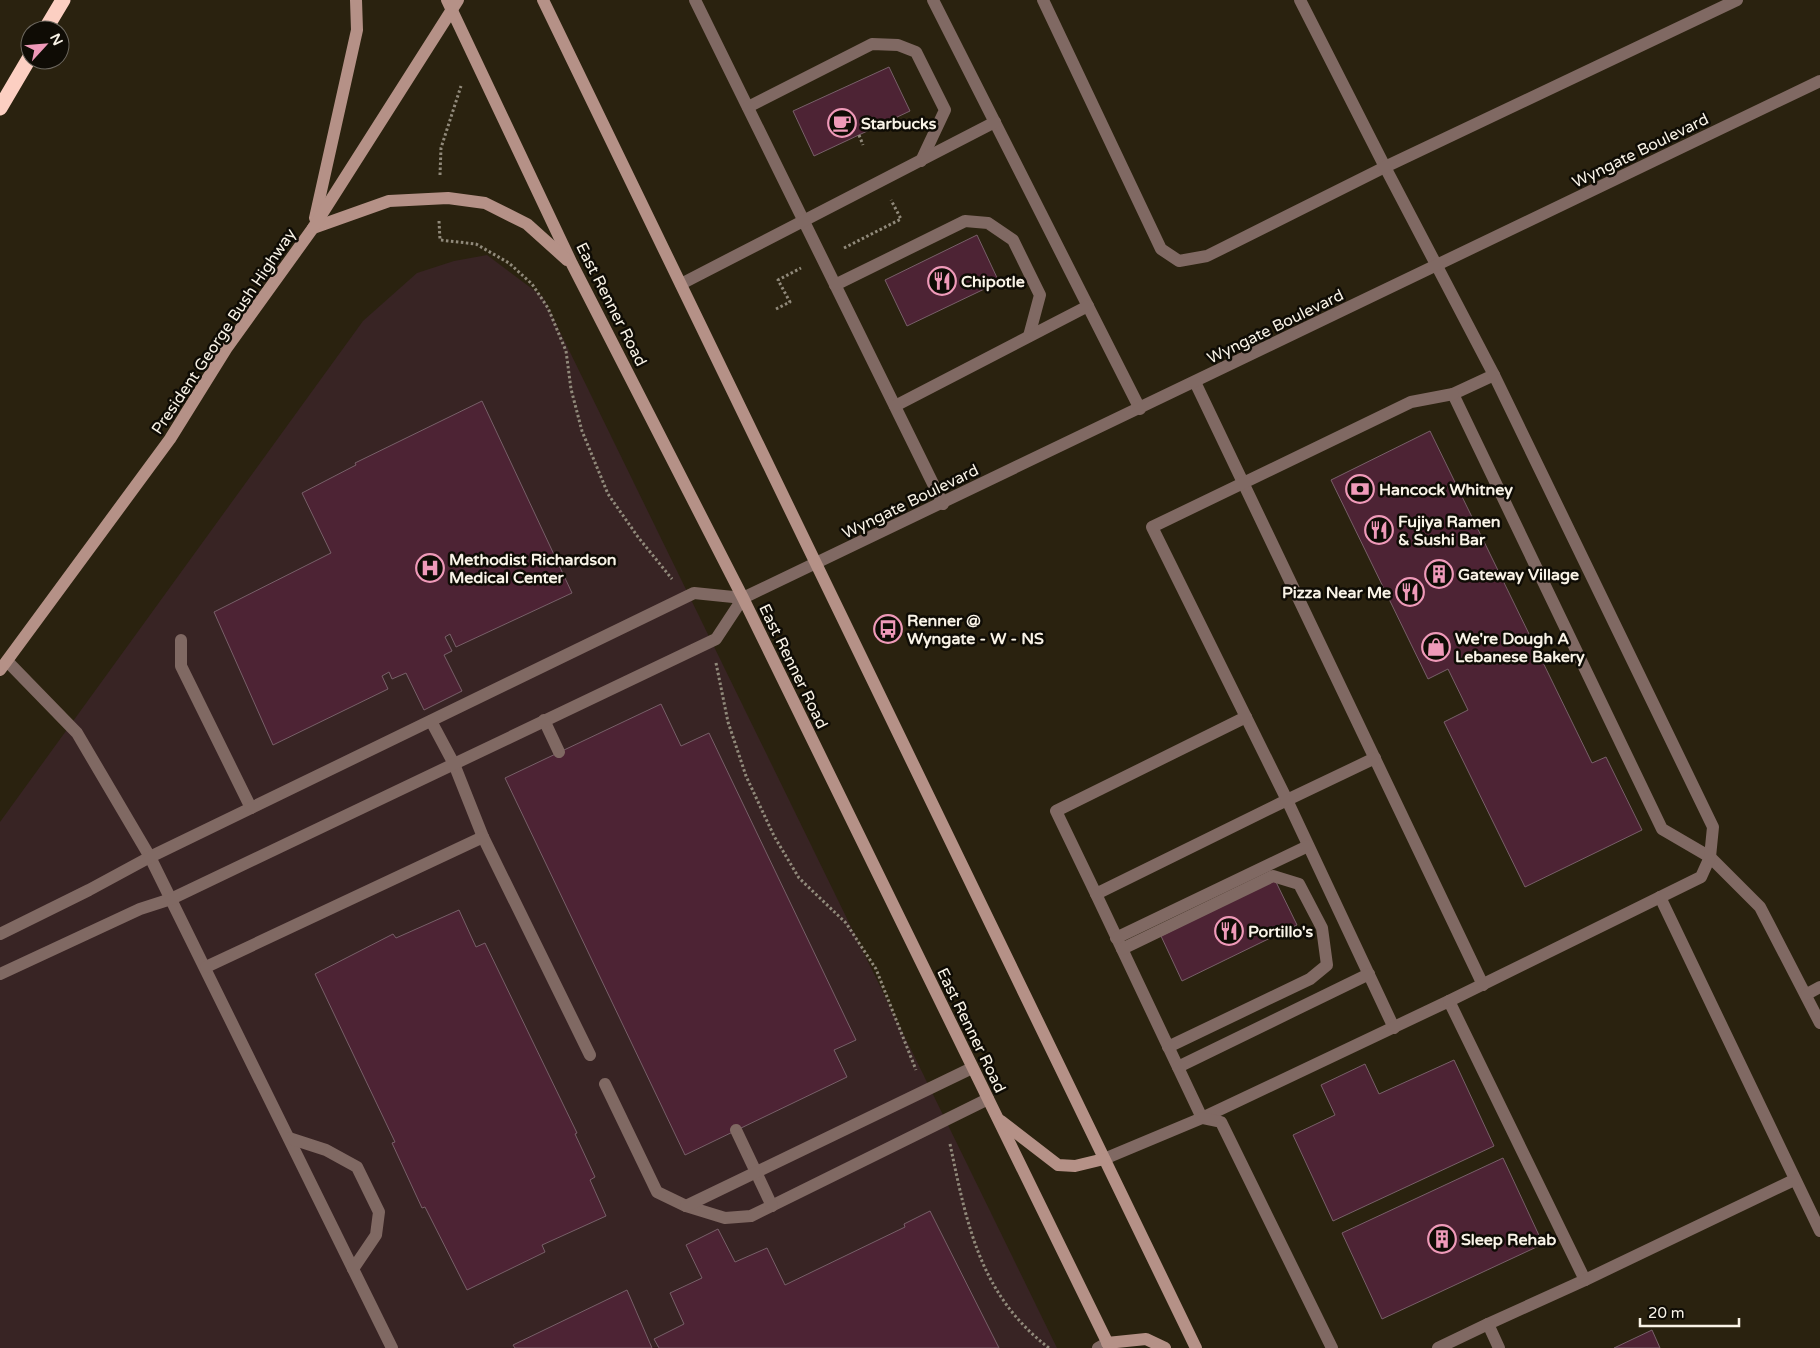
<svg xmlns="http://www.w3.org/2000/svg" width="1820" height="1348" viewBox="0 0 1820 1348" font-family="'Varela Round',sans-serif">
<style>
.medical{fill:#382424}
.building{fill:#4d2334;stroke:#786069}
.lines{fill:none;stroke-linecap:round;stroke-linejoin:round}
.path{stroke:#918a7b;stroke-width:3;stroke-dasharray:2.5 2.5;stroke-linecap:butt}
.lane{stroke:#806963;stroke-width:12}
.street{stroke:#806963;stroke-width:12}
.secondary{stroke:#b59187;stroke-width:12}
.highway{stroke:#fccfc2;stroke-width:15}
.labels{text-anchor:middle;stroke-width:5;stroke-linejoin:round;paint-order:stroke}
.poi-label{font-size:16px;font-weight:bold;fill:#f9f3e7;stroke:#0f0c05;text-anchor:start}
.street-label{font-size:16px;fill:#f9f3e7;stroke:#0f0c05}
</style>
<rect width="100%" height="100%" fill="#2a220f"/>
<polygon class="medical" points="487,255 543,297 1057,1348 0,1348 0,822 363,321 417,273 454,261"/>
<g class="building">
<polygon points="889,67 910,111 814,156 793,111"/>
<polygon points="977,235 999,282 907,326 885,280"/>
<polygon points="482,401 572,593 456,647 450,634 445,637 452,651 444,655 462,691 424,710 406,673 392,679 389,672 382,676 388,689 273,745 214,612 331,553 302,493 356,465 355,463"/>
<polygon points="1430,431 1592,763 1606,757 1642,830 1525,887 1444,722 1468,710 1448,669 1428,679 1331,480"/>
<polygon points="661,704 681,746 709,733 856,1040 834,1050 847,1077 685,1155 505,778"/>
<polygon points="1275,880 1297,925 1182,981 1161,936"/>
<polygon points="459,910 476,947 485,943 577,1133 575,1134 595,1177 590,1180 606,1216 542,1245 545,1252 467,1290 425,1207 422,1208 392,1143 395,1142 315,974 393,934 396,938"/>
<polygon points="1454,1060 1494,1146 1333,1221 1293,1135 1335,1115 1321,1085 1365,1064 1379,1094"/>
<polygon points="1503,1158 1543,1244 1382,1319 1342,1233"/>
<polygon points="930,1211 999,1348 659,1348 654,1339 684,1324 670,1293 702,1278 686,1245 718,1229 735,1262 767,1248 785,1285 905,1227 904,1224"/>
<polygon points="627,1290 652,1348 515,1348 513,1345"/>
<polygon points="1652,1330 1660,1348 1614,1348"/>
</g>
<g class="lines">
<g class="path">
<polyline points="859,135 863,145"/>
<polyline points="440,175 441,148 461,86"/>
<polyline points="439,221 440,240 476,244 509,263 532,284 548,308 566,351 571,389 582,431 608,494 638,537 672,579"/>
<polyline points="844,248 901,219 891,200"/>
<polyline points="776,309 790,302 778,280 801,268"/>
<polyline points="716,663 728,722 746,776 774,836 799,878 846,923 876,969 916,1070"/>
<path d="M 950,1144 C 967,1225 980,1295 1049,1348"/>
</g>
<g class="lane">
<polyline points="695,0 943,504"/>
<polyline points="933,0 1140,409"/>
<polyline points="1043,0 1161,249 1179,261 1207,256 1385,167 1300,0"/>
<polyline points="748,107 872,44 898,45 916,52 945,110 921,161"/>
<polyline points="681,284 995,122"/>
<polyline points="835,285 965,221 988,223 1013,240 1040,295 1029,336"/>
<polyline points="1494,375 1453,394 1662,829 1710,857 1760,907 1820,1023"/>
<polyline points="1195,382 1483,985"/>
<polyline points="895,406 1088,306"/>
<polyline points="181,640 181,666 251,808"/>
<polyline points="7,661 77,733 150,857 392,1348"/>
<polyline points="1246,717 1056,811 1096,894 1287,800 1394,1028"/>
<polyline points="544,720 559,752"/>
<polyline points="431,721 454,764 483,837 590,1055"/>
<polyline points="1375,758 1287,800 1152,527 1411,402 1453,394"/>
<polyline points="1096,894 1202,1118 1449,1001 1585,1280 1488,1324"/>
<polyline points="1660,897 1820,1231"/>
<polyline points="0,934 89,890 150,857 694,593 743,598 716,639 171,899 140,909 0,974"/>
<polyline points="1116,938 1308,846"/>
<polyline points="1122,949 1273,876 1299,884 1322,928 1327,965 1310,979 1168,1047"/>
<polyline points="206,967 483,837"/>
<polyline points="1807,994 1820,987"/>
<polyline points="1449,1001 1701,877 1710,857 1713,827 1494,375 1385,167 1737,0"/>
<polyline points="1178,1067 1369,974"/>
<polyline points="605,1084 657,1192 686,1206 725,1218 751,1216 988,1099"/>
<polyline points="736,1130 772,1206"/>
<polyline points="289,1138 326,1150 357,1167 379,1212 376,1235 353,1269"/>
<polyline points="1104,1159 1202,1118 1221,1122 1332,1348"/>
<polyline points="686,1206 972,1068"/>
<polyline points="1585,1280 1794,1180"/>
<polyline points="1098,1348 1107,1343"/>
<polyline points="1438,1348 1488,1324 1499,1348"/>
</g>
<polyline class="street" points="743,598 1820,81"/>
<g class="secondary">
<polyline points="447,0 572,264 743,598 1110,1348"/>
<polyline points="543,0 1196,1348"/>
<polyline points="315,218 357,30 356,0"/>
<polyline points="313,228 389,201 448,198 485,203 527,224 567,260"/>
<polyline points="0,670 170,439 226,349 313,228 458,0"/>
<polyline points="1001,1121 1058,1165 1075,1166 1104,1159"/>
<polyline points="1107,1343 1146,1339 1165,1348"/>
</g>
<g class="highway">
<polyline points="45,30 63,0"/>
<polyline points="0,108 30,57"/>
</g>
</g>
<defs>
<symbol id="cafe-ring" viewBox="-11 -11 22 22"><circle r="9.5" fill="#0f0c05" stroke="#ef9ab9" stroke-width="1.5"/><path d="M-5.5-4.5H6V0H3Q3 3.5 0 3.5H-2.5Q-5.5 3.5-5.5 0ZM3-3.2v2h1.7v-2ZM-6 4.5H4V6H-6Z" fill="#ef9ab9"/></symbol>
<symbol id="restaurant-ring" viewBox="-11 -11 22 22"><circle r="9.5" fill="#0f0c05" stroke="#ef9ab9" stroke-width="1.5"/><path d="M-5-6h1v4h1v-4h1v4h1v-4h1v5L-1.5 .5V6h-2V.5L-5-1ZM5-6V6H3V1.5H1.5Q1.5-4 5-6Z" fill="#ef9ab9"/></symbol>
<symbol id="bank-ring" viewBox="-11 -11 22 22"><circle r="9.5" fill="#0f0c05" stroke="#ef9ab9" stroke-width="1.5"/><path d="M-6-4H6V4H-6ZM0-2.3a2.3 2.3 0 1 0 0 4.6a2.3 2.3 0 1 0 0-4.6Z" fill="#ef9ab9"/></symbol>
<symbol id="hospital-ring" viewBox="-11 -11 22 22"><circle r="9.5" fill="#0f0c05" stroke="#ef9ab9" stroke-width="1.5"/><path d="M-5-5h3v3.5h4V-5h3V5h-3V1.5h-4V5h-3Z" fill="#ef9ab9"/></symbol>
<symbol id="building-ring" viewBox="-11 -11 22 22"><circle r="9.5" fill="#0f0c05" stroke="#ef9ab9" stroke-width="1.5"/><path d="M-4-6H4V6H1V3H-1V6H-4ZM-2.5-4.3h1.7v1.8h-1.7ZM.8-4.3h1.7v1.8H.8ZM-2.5-1h1.7V.8h-1.7ZM.8-1h1.7V.8H.8Z" fill="#ef9ab9"/></symbol>
<symbol id="bus-ring" viewBox="-11 -11 22 22"><circle r="9.5" fill="#0f0c05" stroke="#ef9ab9" stroke-width="1.5"/><path d="M-5-6H5V4H4V6H2V4H-2V6H-4V4H-5ZM-3.5-4V0h7V-4ZM-3.5 1.2v1.5H-2V1.2ZM2 1.2v1.5H3.5V1.2Z" fill="#ef9ab9"/></symbol>
<symbol id="shop-ring" viewBox="-11 -11 22 22"><circle r="9.5" fill="#0f0c05" stroke="#ef9ab9" stroke-width="1.5"/><path d="M-5-2.5h2.3a2.7 3.5 0 0 1 5.4 0H5L5.5 6h-11ZM-1.5-2.5h3a1.5 2.3 0 0 0-3 0Z" fill="#ef9ab9"/></symbol>
</defs>
<g fill-rule="evenodd">
<use href="#cafe-ring" x="826" y="107" width="32" height="32"/>
<use href="#restaurant-ring" x="926" y="265" width="32" height="32"/>
<use href="#bank-ring" x="1344" y="473" width="32" height="32"/>
<use href="#restaurant-ring" x="1363" y="514" width="32" height="32"/>
<use href="#hospital-ring" x="414" y="552" width="32" height="32"/>
<use href="#building-ring" x="1423" y="558" width="32" height="32"/>
<use href="#restaurant-ring" x="1394" y="576" width="32" height="32"/>
<use href="#bus-ring" x="872" y="613" width="32" height="32"/>
<use href="#shop-ring" x="1420" y="631" width="32" height="32"/>
<use href="#restaurant-ring" x="1213" y="915" width="32" height="32"/>
<use href="#building-ring" x="1426" y="1223" width="32" height="32"/>
</g>
<g class="labels">
<g class="poi-label">
<text x="861" y="129">Starbucks</text>
<text x="961" y="287">Chipotle</text>
<text x="1379" y="495">Hancock Whitney</text>
<text x="1398" y="527">Fujiya Ramen<tspan x="1398" dy="18">&amp; Sushi Bar</tspan></text>
<text x="449" y="565">Methodist Richardson<tspan x="449" dy="18">Medical Center</tspan></text>
<text x="1458" y="580">Gateway Village</text>
<text x="1391" y="598" text-anchor="end">Pizza Near Me</text>
<text x="907" y="626">Renner @<tspan x="907" dy="18">Wyngate - W - NS</tspan></text>
<text x="1455" y="644">We're Dough A<tspan x="1455" dy="18">Lebanese Bakery</tspan></text>
<text x="1248" y="937">Portillo's</text>
<text x="1461" y="1245">Sleep Rehab</text>
</g>
<g class="street-label">
<text transform="translate(1640 150) rotate(-26)" y="6">Wyngate Boulevard</text>
<text transform="translate(612 304) rotate(63)" y="6">East Renner Road</text>
<text transform="translate(1275 326) rotate(-26)" y="6">Wyngate Boulevard</text>
<text transform="translate(223 331) rotate(-56)" y="6">President George Bush Highway</text>
<text transform="translate(910 501) rotate(-26)" y="6">Wyngate Boulevard</text>
<text transform="translate(794 666) rotate(64)" y="6">East Renner Road</text>
<text transform="translate(972 1030) rotate(64)" y="6">East Renner Road</text>
</g>
</g>
<g transform="translate(45 45) rotate(64)"><circle r="24" fill="#0f0c05" stroke="#6d685f"/>
<path d="M0-4L9 19L0 12L-9 19Z" fill="#ef9ab9"/>
<text y="-8" font-size="14" font-weight="bold" text-anchor="middle" fill="#f9f3e7">N</text>
</g>
<path d="M1640 1318v8h99v-8" fill="none" stroke="#f9f3e7" stroke-width="2.5"/>
<text x="1648" y="1318" font-size="15" fill="#f9f3e7" stroke="#0f0c05" stroke-width="4" paint-order="stroke">20 m</text>
</svg>
